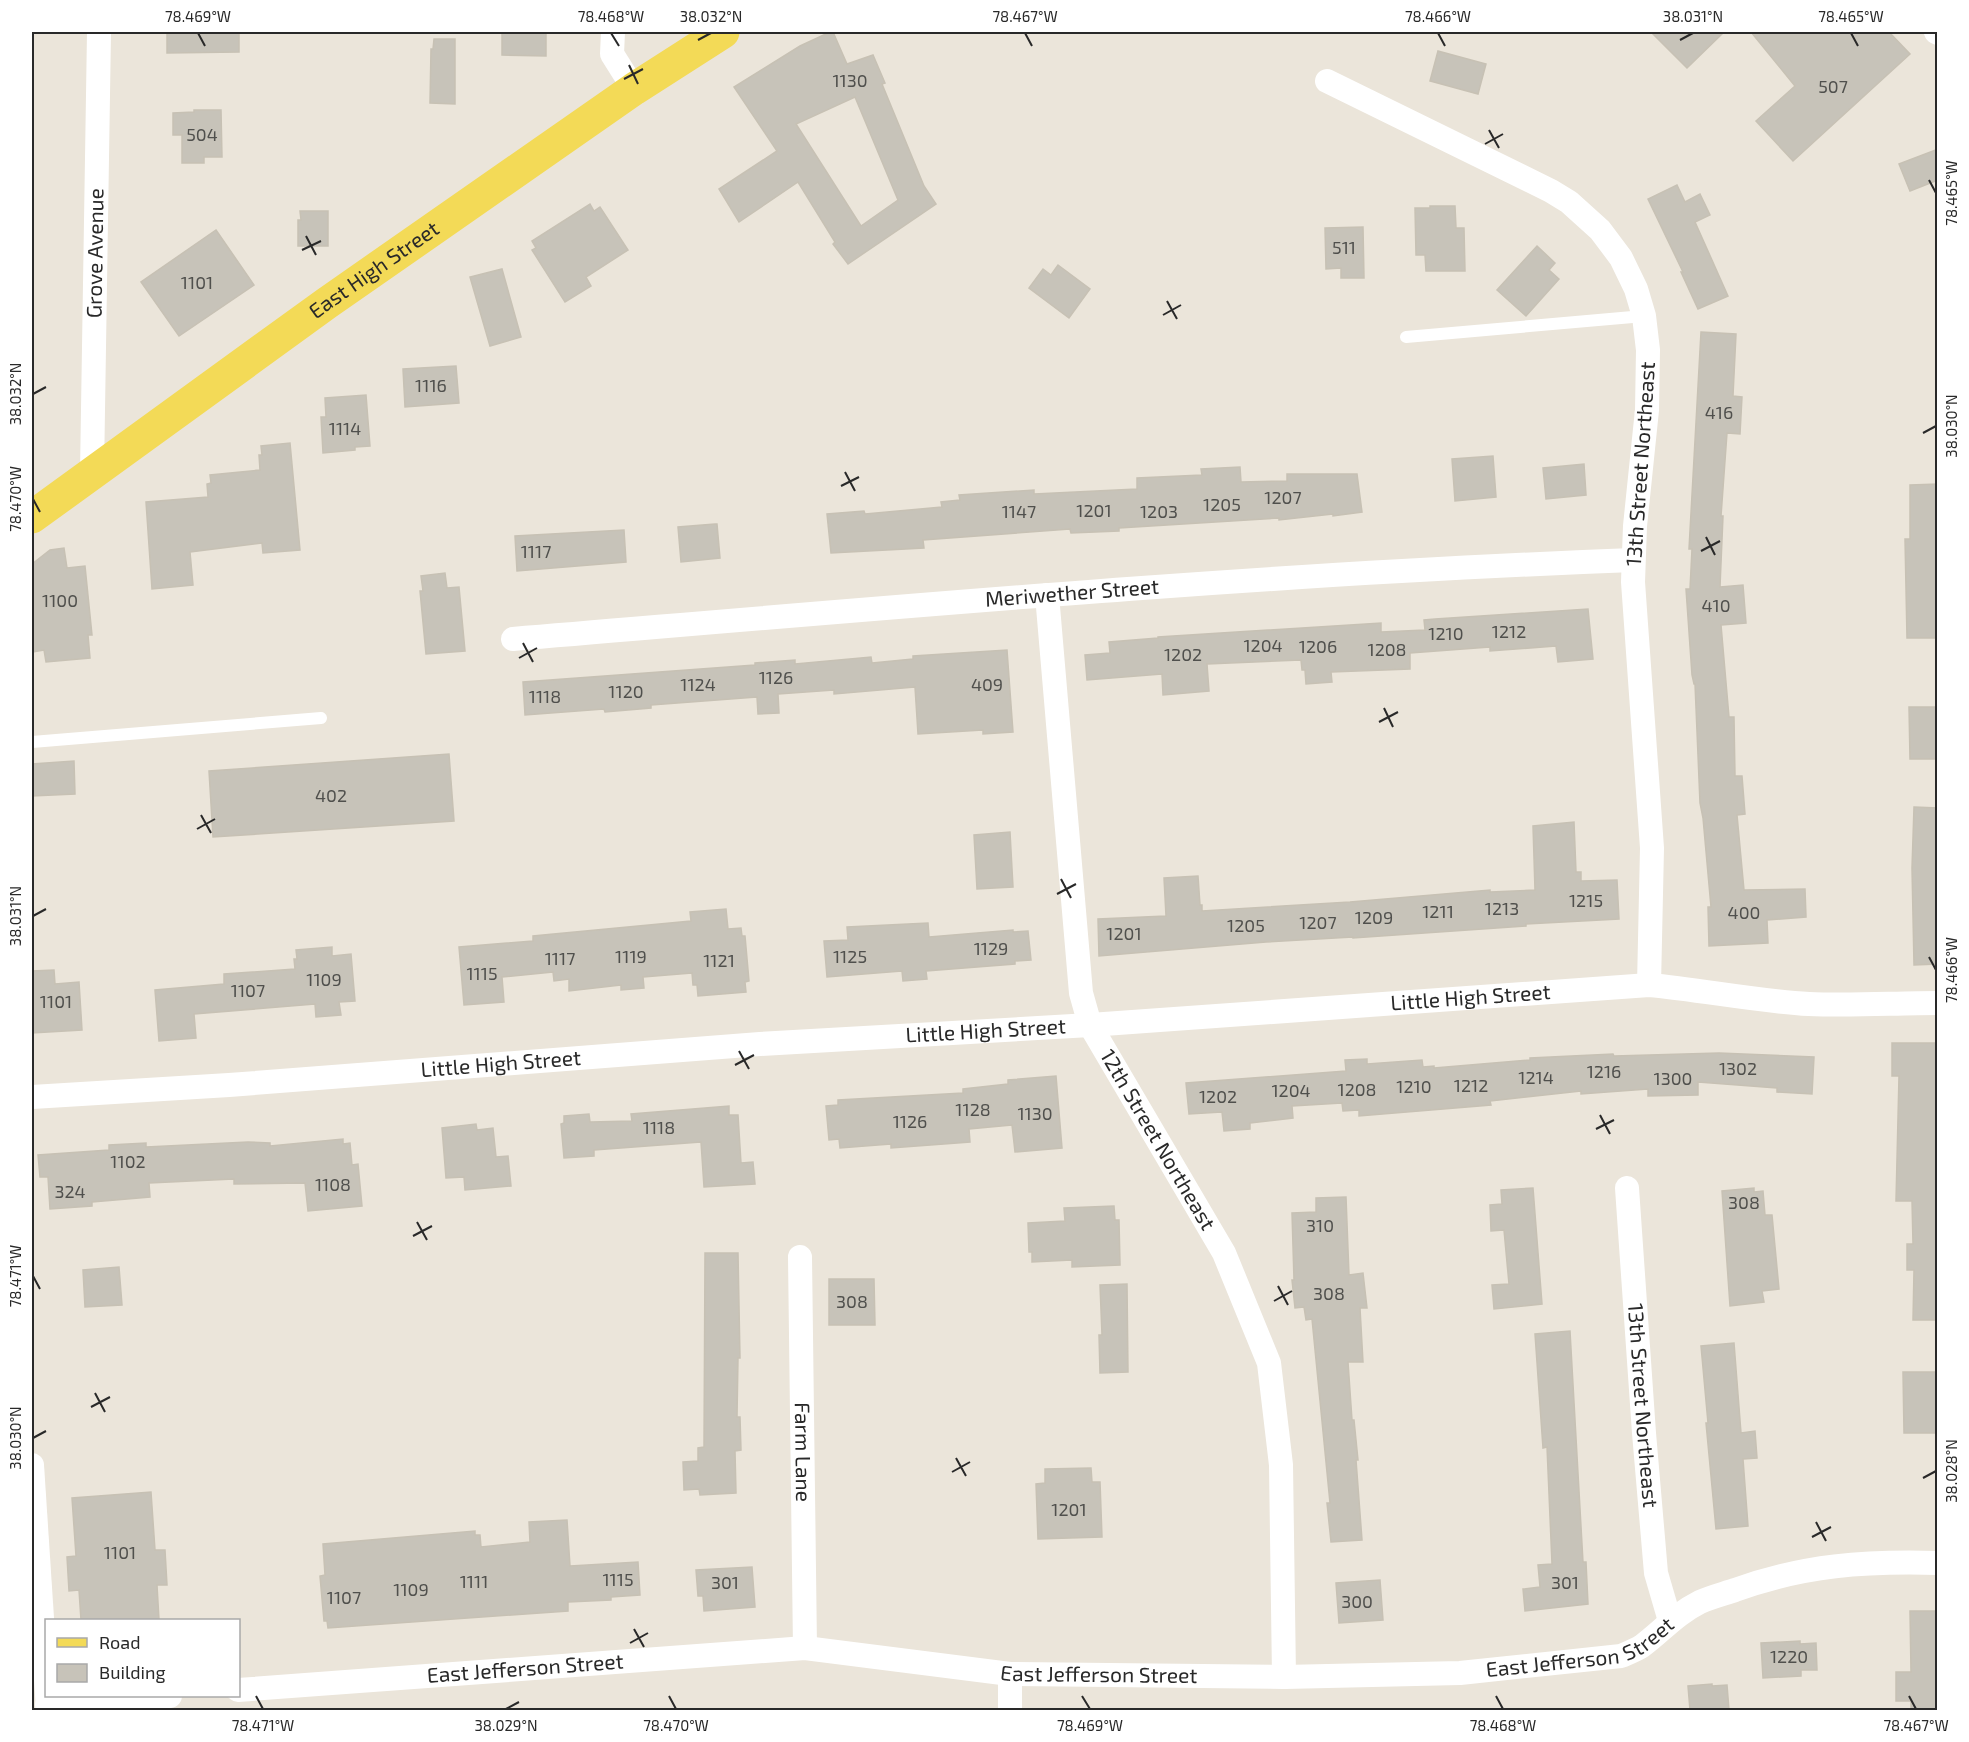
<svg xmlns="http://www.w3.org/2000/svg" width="1969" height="1742" viewBox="0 0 1969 1742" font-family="'Exo 2',sans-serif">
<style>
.building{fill:#c7c3b9;stroke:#c7c1b4;stroke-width:1.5;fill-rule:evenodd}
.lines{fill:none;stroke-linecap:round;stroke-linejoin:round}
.service{stroke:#fff;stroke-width:12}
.minor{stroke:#fff;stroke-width:24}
.primary{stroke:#f3da57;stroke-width:33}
.ticks{fill:none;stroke:#292929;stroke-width:2}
.labels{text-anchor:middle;stroke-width:4.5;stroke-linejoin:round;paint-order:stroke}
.number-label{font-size:18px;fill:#50504d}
.street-label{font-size:21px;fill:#292929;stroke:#fff}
.neatline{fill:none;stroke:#292929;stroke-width:2}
.ticks-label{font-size:15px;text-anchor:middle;fill:#292929}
</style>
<rect width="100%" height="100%" fill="#ebe5da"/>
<g class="building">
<polygon points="167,32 239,32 239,52 167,53"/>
<polygon points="502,32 546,32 546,56 502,55"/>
<path d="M 830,32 L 833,32 L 847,64 L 873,55 L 885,83 L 882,84 L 924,186 L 936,204 L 848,264 L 833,244 L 835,242 L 798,182 L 739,222 L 719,189 L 777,151 L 734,87 L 800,46 ZM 855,97 L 898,200 L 861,226 L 796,124 Z"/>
<polygon points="1651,32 1724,32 1687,68"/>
<polygon points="1751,32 1889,32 1910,54 1793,161 1756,121 1795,86"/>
<polygon points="434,39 455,39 455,104 430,103 431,49 433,49"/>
<polygon points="1438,51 1486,64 1478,94 1430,81"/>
<polygon points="194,110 221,110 222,157 204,157 204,163 182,163 182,135 173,135 173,113 194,112"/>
<polygon points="1938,149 1938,180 1910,191 1899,164"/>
<polygon points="1677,185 1685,202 1700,194 1710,215 1695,222 1728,296 1698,309 1681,272 1683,272 1648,199"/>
<polygon points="590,204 594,211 600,207 628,250 586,277 591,286 565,302 532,250 536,248 532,241"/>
<polygon points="1430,206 1455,206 1456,228 1464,228 1465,271 1426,271 1425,255 1416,255 1415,208 1430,208"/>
<polygon points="300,211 328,211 328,246 298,246 298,220 301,220"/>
<polygon points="1363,227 1364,278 1341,278 1341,268 1326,269 1325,228"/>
<polygon points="216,230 254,285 179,336 141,282"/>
<polygon points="1537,246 1555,263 1549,270 1559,279 1526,316 1497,290"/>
<polygon points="1058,265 1090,289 1069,318 1029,288 1043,269 1051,275"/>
<polygon points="502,269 521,337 490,346 470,277"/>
<polygon points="1701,332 1736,334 1733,396 1742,397 1740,434 1727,433 1721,516 1723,516 1720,587 1743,585 1746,623 1721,625 1729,717 1734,717 1735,776 1742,776 1745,814 1737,815 1744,890 1805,889 1806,917 1767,920 1768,943 1709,946 1708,907 1711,907 1703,818 1700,803 1695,684 1694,684 1692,675 1686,589 1690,589 1692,549 1689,549"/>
<polygon points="456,366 459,403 405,407 403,369"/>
<polygon points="366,395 370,446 355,447 355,450 323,453 321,417 326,417 325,398"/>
<polygon points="290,443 300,550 263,553 262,543 190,552 193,585 152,589 146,502 208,497 207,484 211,483 210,475 260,470 259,455 262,455 261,446"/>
<polygon points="1493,456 1496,497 1455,501 1452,459"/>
<polygon points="1584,464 1586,495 1546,499 1543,468"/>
<polygon points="1240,467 1241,482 1287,481 1287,474 1357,474 1362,512 1333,516 1333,514 1279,520 1279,518 1119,528 1119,531 1071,533 1070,529 923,540 924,548 831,553 827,514 864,511 865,514 942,507 941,502 960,500 959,495 1034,490 1034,494 1137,489 1137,478 1202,475 1201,469"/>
<polygon points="1938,484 1938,638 1907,638 1905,539 1910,539 1910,485"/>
<polygon points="715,524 717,524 720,558 681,562 678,527"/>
<polygon points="624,530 626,562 517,571 515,536"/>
<polygon points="64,548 67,568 85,566 92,635 88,635 90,658 46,662 44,650 32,652 32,564 50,550"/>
<polygon points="445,573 447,588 459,587 465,651 426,654 420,591 423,591 421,576"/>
<polygon points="1588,609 1593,659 1558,662 1556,646 1490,651 1490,647 1410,653 1410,669 1331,672 1332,682 1306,684 1305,670 1302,670 1301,660 1207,664 1209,691 1163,695 1162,674 1087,680 1085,655 1110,653 1109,642 1158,638 1158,637 1381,623 1381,632 1425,630 1424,620 1435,619"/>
<polygon points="1007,650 1013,732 983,734 983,730 918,734 915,687 834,694 834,690 778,694 779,713 758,714 757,697 651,705 651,708 605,712 604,709 525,715 523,682 755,665 755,663 795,660 795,664 871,657 872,663 913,659 913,656"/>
<polygon points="1909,707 1938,707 1938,759 1910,759"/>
<polygon points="449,754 454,821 213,837 209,771"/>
<polygon points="74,761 75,794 32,796 32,764"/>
<polygon points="1914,807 1938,808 1938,964 1914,965 1912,868"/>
<polygon points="1574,822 1576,872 1581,872 1581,881 1617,880 1619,919 1526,924 1526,926 1353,938 1353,937 1266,942 1099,956 1098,919 1166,916 1164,878 1198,876 1200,905 1202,905 1202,911 1350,902 1490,890 1490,892 1535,890 1533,826"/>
<polygon points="1010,832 1013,887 977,889 974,835"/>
<polygon points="726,909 728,929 741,928 742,936 745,936 749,981 745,982 746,992 698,996 697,985 693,985 692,973 643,977 644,988 621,990 621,985 569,991 569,979 554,981 553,972 502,977 504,1002 464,1005 459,947 533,941 533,936 691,921 690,912"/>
<polygon points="928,923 929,937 1013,930 1013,932 1028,931 1031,960 1015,961 1015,964 926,971 927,979 903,981 902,971 827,977 824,941 848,940 847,927"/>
<polygon points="332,947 332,956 351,954 355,1001 339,1002 341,1015 316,1017 315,1004 194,1014 196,1038 159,1041 155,990 224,984 224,974 295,969 294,959 297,959 296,950"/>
<polygon points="54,970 55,984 79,982 82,1030 32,1033 32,971"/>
<polygon points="1892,1043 1938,1043 1938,1320 1913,1320 1914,1270 1907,1270 1907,1244 1913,1244 1912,1201 1896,1201 1899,1076 1892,1076"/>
<polygon points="1719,1053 1814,1057 1812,1094 1777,1092 1777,1088 1698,1082 1698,1095 1648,1096 1648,1089 1581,1094 1581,1091 1490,1101 1491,1105 1359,1116 1359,1110 1343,1111 1342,1103 1292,1106 1293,1118 1250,1123 1250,1129 1224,1131 1222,1112 1189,1114 1186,1083 1346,1071 1345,1060 1367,1059 1367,1064 1422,1060 1423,1067 1434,1066 1434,1068 1530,1060 1530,1058 1613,1054 1614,1056"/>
<polygon points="1056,1076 1062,1148 1015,1152 1012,1125 969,1129 970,1142 891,1148 891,1144 840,1148 839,1139 829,1140 826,1106 838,1105 838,1100 963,1093 963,1089 1008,1084 1008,1080"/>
<polygon points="729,1106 729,1115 738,1115 741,1163 753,1162 755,1184 704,1187 701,1142 594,1150 594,1156 564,1158 561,1124 564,1123 564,1116 589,1114 590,1122 632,1121 631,1114"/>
<polygon points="476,1124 477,1130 493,1128 496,1157 508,1156 511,1186 465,1190 464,1177 446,1178 442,1128"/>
<polygon points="343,1139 343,1144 350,1143 352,1165 358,1164 362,1206 308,1211 305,1183 234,1184 234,1179 149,1183 150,1197 92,1202 92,1206 50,1209 48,1177 40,1177 38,1155 109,1150 109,1145 146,1143 146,1147 248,1142 270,1143 270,1146"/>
<polygon points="1533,1188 1542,1304 1494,1309 1492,1285 1509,1284 1504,1230 1491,1231 1490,1205 1502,1204 1501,1190"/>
<polygon points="1754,1188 1754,1192 1763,1191 1765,1215 1772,1215 1779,1289 1762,1291 1764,1302 1730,1306 1722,1191"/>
<polygon points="1346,1197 1349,1275 1363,1273 1367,1308 1360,1308 1363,1362 1348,1362 1352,1420 1354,1420 1358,1460 1356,1460 1362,1540 1331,1542 1327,1503 1330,1503 1312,1319 1306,1320 1304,1307 1295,1308 1292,1280 1294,1280 1292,1213 1316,1212 1316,1198"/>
<polygon points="1114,1206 1115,1220 1119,1220 1120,1265 1072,1267 1072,1260 1032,1262 1032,1252 1029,1252 1028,1223 1065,1221 1064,1208"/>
<polygon points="705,1253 738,1253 740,1358 738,1358 737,1417 740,1417 741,1450 735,1451 736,1493 700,1495 699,1489 684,1490 683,1462 698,1461 698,1448 704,1447"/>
<polygon points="119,1267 122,1305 85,1307 83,1270"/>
<polygon points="829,1279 874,1279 875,1325 829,1325"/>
<polygon points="1127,1284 1128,1372 1100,1373 1099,1335 1102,1335 1100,1285"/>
<polygon points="1570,1331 1583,1562 1586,1562 1588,1604 1525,1611 1523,1589 1540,1587 1538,1565 1552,1564 1547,1447 1543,1448 1535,1334"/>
<polygon points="1734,1343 1741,1433 1755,1431 1757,1458 1743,1459 1748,1526 1716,1529 1706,1423 1708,1423 1701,1346"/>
<polygon points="1903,1372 1938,1372 1938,1433 1904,1433"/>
<polygon points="1091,1468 1092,1482 1100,1482 1102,1537 1038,1539 1036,1484 1045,1483 1045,1469"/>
<polygon points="151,1492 155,1550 165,1550 167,1585 157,1585 159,1620 81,1620 79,1590 69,1591 67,1557 76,1556 72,1498"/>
<polygon points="567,1520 570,1566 638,1562 640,1595 611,1597 611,1600 568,1602 568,1611 328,1628 327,1621 324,1621 320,1576 325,1575 323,1544 475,1531 475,1535 480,1535 481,1547 530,1542 529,1522"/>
<polygon points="752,1567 755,1607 704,1611 703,1596 698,1596 696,1570"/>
<polygon points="1380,1580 1383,1620 1339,1623 1336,1583"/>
<polygon points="1910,1611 1938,1611 1938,1709 1911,1709 1911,1701 1896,1701 1896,1672 1911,1672"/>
<polygon points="1800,1641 1800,1644 1816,1643 1817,1670 1801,1670 1801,1676 1763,1678 1761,1643"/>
<polygon points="1712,1684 1712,1686 1727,1685 1729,1710 1690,1710 1688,1686"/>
</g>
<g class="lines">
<g class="service">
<polyline points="1406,337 1644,316"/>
<polyline points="32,742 321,718"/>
</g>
<g class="minor">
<polyline points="613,32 612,54 634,89"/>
<polyline points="1936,32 1938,33"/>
<polyline points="1327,81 1551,191 1569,202 1600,230 1621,258 1636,289 1644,316 1648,350 1647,410 1635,526 1633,582 1652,848 1649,985"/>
<path id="s1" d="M 92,473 L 99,32"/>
<path id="s2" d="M 1047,595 L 1081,993 L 1090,1025 L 1224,1253 L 1269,1363 L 1281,1465 L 1284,1677"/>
<path id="s3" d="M 513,639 C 886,608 1259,574 1633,560"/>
<path id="s4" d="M 32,1097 L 229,1085 L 760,1044 L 1090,1025 L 1649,985 C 1703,990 1755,1001 1809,1004 C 1851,1006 1895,1003 1938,1003"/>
<path id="s5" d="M 1627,1188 L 1644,1433 L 1656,1573 L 1670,1621"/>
<path id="s6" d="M 800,1257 L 805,1648"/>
<polyline points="32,1465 48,1710"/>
<path id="s7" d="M 238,1690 L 805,1648 L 1010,1674 L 1284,1677 L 1460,1673 L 1621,1656 C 1628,1653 1636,1650 1642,1646 C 1662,1631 1676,1614 1700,1602 C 1711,1597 1723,1594 1735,1590 C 1804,1565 1865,1561 1938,1563"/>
<polyline points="47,1705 170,1696"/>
<polyline points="1010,1710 1010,1674"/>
</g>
<path class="primary" id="s8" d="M 32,517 L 327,303 L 634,89 L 723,32"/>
</g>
<path class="ticks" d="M 198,33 L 205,46M 611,33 L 619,46M 1025,33 L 1032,46M 1438,33 L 1445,46M 1851,33 L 1858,46M 698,40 L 711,33M 1680,40 L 1693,33M 629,65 L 638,84M 624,79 L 643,69M 1489,130 L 1499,148M 1485,144 L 1503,134M 1929,180 L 1936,193M 306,236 L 316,255M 302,250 L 321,241M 1167,301 L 1177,319M 1163,315 L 1181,305M 33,394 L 46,387M 1923,433 L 1936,426M 845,472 L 855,491M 841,486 L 859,477M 33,499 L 40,512M 1706,537 L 1715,555M 1701,551 L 1720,541M 523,643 L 533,662M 519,658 L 537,648M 1384,708 L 1393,727M 1379,722 L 1398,712M 201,815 L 211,833M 197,829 L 215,819M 1061,879 L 1071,898M 1057,894 L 1076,884M 33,916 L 46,909M 1929,957 L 1936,970M 739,1051 L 749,1069M 735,1065 L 754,1055M 1600,1115 L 1610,1134M 1596,1129 L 1614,1120M 417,1222 L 427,1240M 413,1236 L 432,1226M 33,1276 L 40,1289M 1278,1286 L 1288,1305M 1274,1301 L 1292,1291M 95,1393 L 105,1412M 91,1407 L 110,1397M 33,1438 L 46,1431M 956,1458 L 966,1476M 952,1472 L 970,1462M 1923,1478 L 1936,1471M 1816,1522 L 1826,1541M 1812,1537 L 1831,1527M 634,1629 L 644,1647M 630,1643 L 648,1633M 256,1696 L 263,1709M 669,1696 L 676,1709M 1082,1696 L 1090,1709M 1496,1696 L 1503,1709M 1909,1696 L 1916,1709M 506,1709 L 519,1702"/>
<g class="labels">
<g class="number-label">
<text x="850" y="87">1130</text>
<text x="1833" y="93">507</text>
<text x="202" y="141">504</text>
<text x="1344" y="254">511</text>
<text x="197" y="289">1101</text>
<text x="431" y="392">1116</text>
<text x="1719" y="419">416</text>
<text x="345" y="435">1114</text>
<text x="1283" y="504">1207</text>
<text x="1222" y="511">1205</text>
<text x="1094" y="517">1201</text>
<text x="1019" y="518">1147</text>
<text x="1159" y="518">1203</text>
<text x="536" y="558">1117</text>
<text x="60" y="607">1100</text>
<text x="1716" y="612">410</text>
<text x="1509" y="638">1212</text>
<text x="1446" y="640">1210</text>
<text x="1263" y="652">1204</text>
<text x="1318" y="653">1206</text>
<text x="1387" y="656">1208</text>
<text x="1183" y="661">1202</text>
<text x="776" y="684">1126</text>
<text x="698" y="691">1124</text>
<text x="987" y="691">409</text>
<text x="626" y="698">1120</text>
<text x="545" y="703">1118</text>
<text x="331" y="802">402</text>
<text x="1586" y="907">1215</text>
<text x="1502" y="915">1213</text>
<text x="1438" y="918">1211</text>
<text x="1744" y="919">400</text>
<text x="1374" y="924">1209</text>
<text x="1318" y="929">1207</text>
<text x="1246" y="932">1205</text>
<text x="1124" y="940">1201</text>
<text x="991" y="955">1129</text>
<text x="631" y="963">1119</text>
<text x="850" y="963">1125</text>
<text x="560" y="965">1117</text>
<text x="719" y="967">1121</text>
<text x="482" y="980">1115</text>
<text x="324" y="986">1109</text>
<text x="248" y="997">1107</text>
<text x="56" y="1008">1101</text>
<text x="1738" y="1075">1302</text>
<text x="1604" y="1078">1216</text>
<text x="1536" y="1084">1214</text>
<text x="1673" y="1085">1300</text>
<text x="1471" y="1092">1212</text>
<text x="1414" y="1093">1210</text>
<text x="1357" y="1096">1208</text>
<text x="1291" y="1097">1204</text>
<text x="1218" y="1103">1202</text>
<text x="973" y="1116">1128</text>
<text x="1035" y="1120">1130</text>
<text x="910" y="1128">1126</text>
<text x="659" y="1134">1118</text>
<text x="128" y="1168">1102</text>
<text x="333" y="1191">1108</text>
<text x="70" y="1198">324</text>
<text x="1744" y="1209">308</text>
<text x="1320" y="1232">310</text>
<text x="1329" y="1300">308</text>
<text x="852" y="1308">308</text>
<text x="1069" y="1516">1201</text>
<text x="120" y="1559">1101</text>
<text x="618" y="1586">1115</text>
<text x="474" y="1588">1111</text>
<text x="725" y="1589">301</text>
<text x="1565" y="1589">301</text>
<text x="411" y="1596">1109</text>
<text x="344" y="1604">1107</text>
<text x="1357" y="1608">300</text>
<text x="1789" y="1663">1220</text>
</g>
<g class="street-label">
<text dy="7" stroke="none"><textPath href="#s1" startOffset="220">Grove Avenue</textPath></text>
<text dy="7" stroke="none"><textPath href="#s8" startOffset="422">East High Street</textPath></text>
<text transform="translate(1641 464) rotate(-86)" y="7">13th Street Northeast</text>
<text dy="7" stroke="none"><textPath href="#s3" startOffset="561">Meriwether Street</textPath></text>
<text dy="7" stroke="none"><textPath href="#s4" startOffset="1442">Little High Street</textPath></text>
<text dy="7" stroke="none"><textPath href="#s4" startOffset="956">Little High Street</textPath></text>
<text dy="7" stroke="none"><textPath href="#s4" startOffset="470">Little High Street</textPath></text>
<text dy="7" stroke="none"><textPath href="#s2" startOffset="566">12th Street Northeast</textPath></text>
<text dy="7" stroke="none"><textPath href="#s5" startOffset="218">13th Street Northeast</textPath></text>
<text dy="7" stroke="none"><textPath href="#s6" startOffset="195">Farm Lane</textPath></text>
<text dy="7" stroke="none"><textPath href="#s7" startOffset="1350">East Jefferson Street</textPath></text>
<text dy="7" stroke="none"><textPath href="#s7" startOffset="288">East Jefferson Street</textPath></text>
<text dy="7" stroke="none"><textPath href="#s7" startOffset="864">East Jefferson Street</textPath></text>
</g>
</g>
<rect width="1969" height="1742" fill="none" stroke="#ffffff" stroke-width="66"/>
<rect x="45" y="1619" width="195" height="78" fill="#ffffff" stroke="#a9a9a9" stroke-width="1.5"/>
<rect x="57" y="1638" width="30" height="9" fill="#f3da57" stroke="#a9a9a9" stroke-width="1.5"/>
<text x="99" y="1649" font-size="18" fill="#292929">Road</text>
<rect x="57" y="1664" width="30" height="18" fill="#c7c3b9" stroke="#a9a9a9" stroke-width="1.5"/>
<text x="99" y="1679" font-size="18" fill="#292929">Building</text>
<rect x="33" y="33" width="1903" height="1676" class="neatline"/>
<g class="ticks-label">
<text x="198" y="22">78.469°W</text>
<text x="611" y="22">78.468°W</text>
<text x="711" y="22">38.032°N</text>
<text x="1025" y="22">78.467°W</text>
<text x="1438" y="22">78.466°W</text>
<text x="1693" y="22">38.031°N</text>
<text x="1851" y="22">78.465°W</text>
<text transform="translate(1952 193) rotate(-90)" y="5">78.465°W</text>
<text transform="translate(16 394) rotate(-90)" y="5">38.032°N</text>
<text transform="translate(1952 426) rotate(-90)" y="5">38.030°N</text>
<text transform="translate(16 499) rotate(-90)" y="5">78.470°W</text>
<text transform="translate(16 916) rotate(-90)" y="5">38.031°N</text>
<text transform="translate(1952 970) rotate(-90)" y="5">78.466°W</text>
<text transform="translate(16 1276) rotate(-90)" y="5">78.471°W</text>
<text transform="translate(16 1438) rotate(-90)" y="5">38.030°N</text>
<text transform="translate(1952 1471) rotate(-90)" y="5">38.028°N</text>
<text x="263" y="1731">78.471°W</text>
<text x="506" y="1731">38.029°N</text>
<text x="676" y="1731">78.470°W</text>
<text x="1090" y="1731">78.469°W</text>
<text x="1503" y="1731">78.468°W</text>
<text x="1916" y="1731">78.467°W</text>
</g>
</svg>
